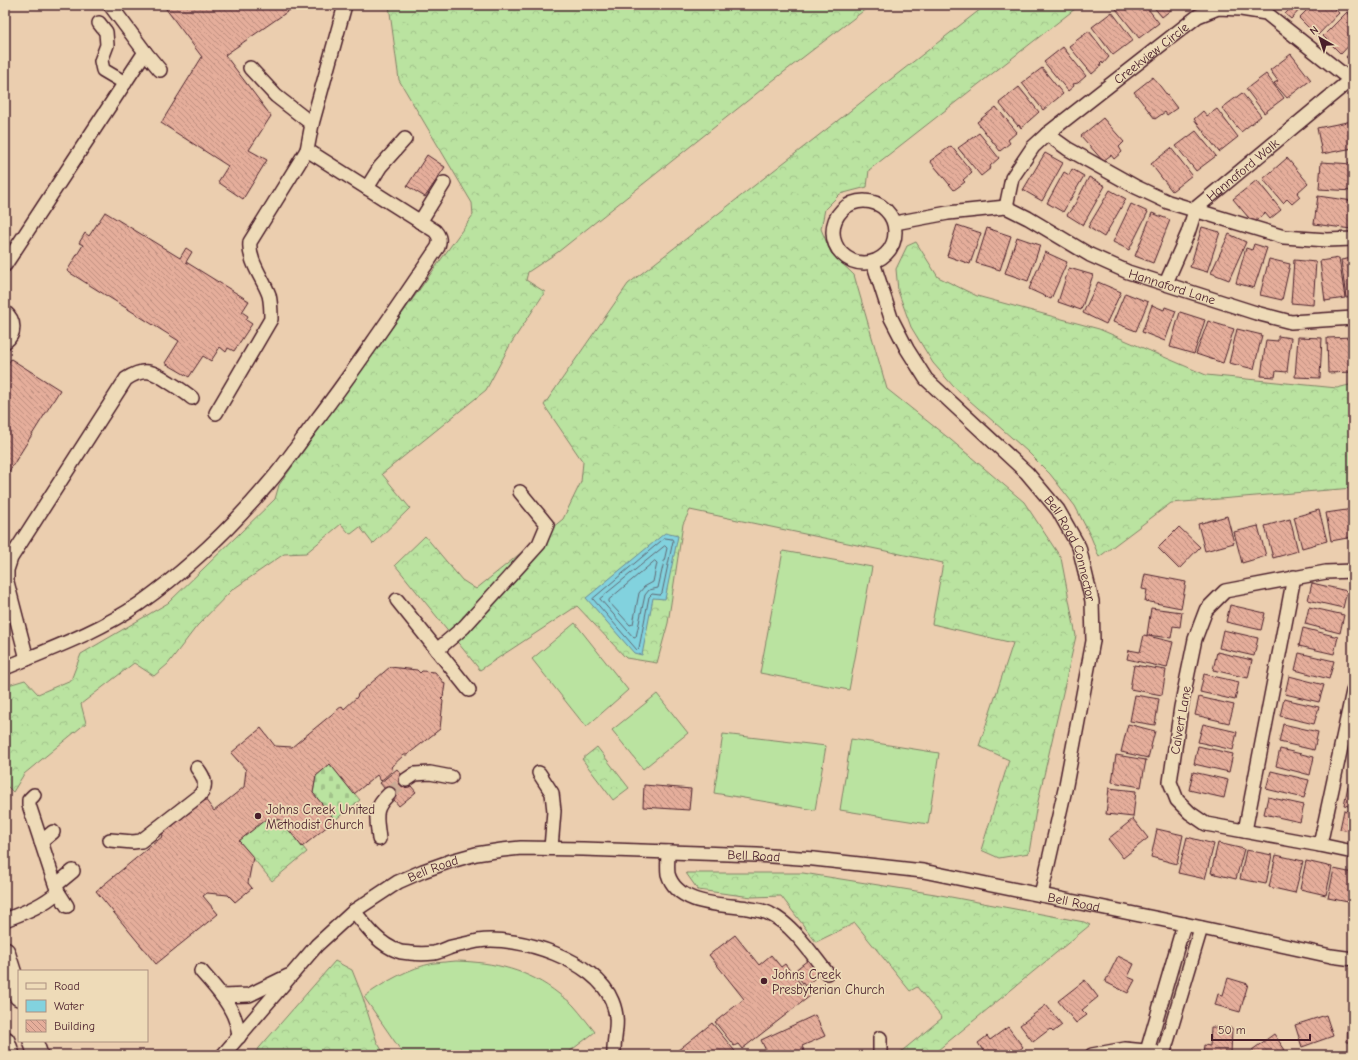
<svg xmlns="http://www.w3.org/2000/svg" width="1358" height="1060" viewBox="0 0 1358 1060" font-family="'Comic Neue',sans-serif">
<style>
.forest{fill:url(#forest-crowns);stroke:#828166}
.cemetery{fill:url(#cemetery-stones);stroke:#828166}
.pitch{fill:#bae3a0;stroke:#828166}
.water{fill:#82d2de;stroke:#6c8a96}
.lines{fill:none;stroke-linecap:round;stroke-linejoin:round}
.shore{stroke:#606773;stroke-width:1}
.building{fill:url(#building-back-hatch);stroke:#4a1f2b}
.minor-tunnel{stroke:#cbab95;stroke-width:13;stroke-dasharray:13 6;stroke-linecap:butt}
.minor-casing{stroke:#4a1f2b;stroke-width:16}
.highway-casing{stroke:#4a1f2b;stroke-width:22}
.minor{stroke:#eedbb8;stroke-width:13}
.highway{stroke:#eedbb8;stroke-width:19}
.poi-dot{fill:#4a1f2b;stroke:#eedbb8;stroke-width:1.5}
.labels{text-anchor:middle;stroke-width:3.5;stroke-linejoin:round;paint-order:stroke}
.street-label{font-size:13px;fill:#4a1f2b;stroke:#eedbb8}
.poi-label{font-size:13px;fill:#4a1f2b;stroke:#eedbb8;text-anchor:start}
</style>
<defs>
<pattern id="forest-crowns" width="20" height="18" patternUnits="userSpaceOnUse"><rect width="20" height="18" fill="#bae3a0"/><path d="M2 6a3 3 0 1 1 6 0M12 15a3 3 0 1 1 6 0" fill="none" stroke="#a1c28a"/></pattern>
<pattern id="cemetery-stones" width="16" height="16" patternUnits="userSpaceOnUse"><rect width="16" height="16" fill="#bae3a0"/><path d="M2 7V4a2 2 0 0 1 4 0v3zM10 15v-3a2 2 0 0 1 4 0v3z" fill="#a1c28a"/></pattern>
<pattern id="building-back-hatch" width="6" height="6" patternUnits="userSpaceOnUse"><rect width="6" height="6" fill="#e5ae9b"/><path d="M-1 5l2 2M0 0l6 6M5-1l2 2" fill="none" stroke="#bc8d7f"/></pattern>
</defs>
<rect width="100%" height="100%" fill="#ebceaf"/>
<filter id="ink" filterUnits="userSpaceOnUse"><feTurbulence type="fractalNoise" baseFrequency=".025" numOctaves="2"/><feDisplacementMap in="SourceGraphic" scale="8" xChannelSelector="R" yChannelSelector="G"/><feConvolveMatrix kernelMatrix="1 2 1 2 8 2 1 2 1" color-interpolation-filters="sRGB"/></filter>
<g filter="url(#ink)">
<g class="forest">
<polygon points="389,5 871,5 771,82 558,252 528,272 526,280 545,292 510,345 486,390 382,474 410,508 373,544 360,527 351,534 349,533 341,524 306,553 284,554 232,590 197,626 168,664 154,676 134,663 81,704 86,723 24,774 13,792 5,784 5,686 25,680 38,694 71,680 81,654 168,603 275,499 279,485 473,215 472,203 399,80"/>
<polygon points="986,5 1080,5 869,170 867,187 840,194 825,209 821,229 831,253 854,275 887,389 951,440 1024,502 1061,558 1076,636 1036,810 1029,853 999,858 981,850 1009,760 979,746 1013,643 932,624 943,563 690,510 683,524 668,623 657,663 626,658 577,606 480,670 395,565 425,536 462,580 476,589 563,519 581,482 583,462 544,405 628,284"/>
<polygon points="916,242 938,277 977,296 1099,329 1206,375 1337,388 1353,384 1353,488 1171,503 1099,557 1091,537 1075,506 1050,474 1028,452 953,386 933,363 911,327 898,291 896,269 907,246"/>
<polygon points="597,747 629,788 613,800 582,759"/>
<polygon points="266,819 281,820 307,852 272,881 239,841"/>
<polygon points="686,873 803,873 935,894 1084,922 1090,925 932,1055 897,1055 942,1018 917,987 910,991 855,923 816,942 781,896 752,897 698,890"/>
<polygon points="335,961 352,970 362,995 377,1042 385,1055 253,1055"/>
</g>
<polygon class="cemetery" points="330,764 360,800 335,820 313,793 316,776"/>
<g class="pitch">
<polygon points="783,551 872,567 849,690 760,673"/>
<polygon points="575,623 628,690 586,727 532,659"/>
<polygon points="657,694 688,733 643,769 612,730"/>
<polygon points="723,734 826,746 815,810 714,793"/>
<polygon points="851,739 939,753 928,824 840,810"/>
<path d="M 456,961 C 494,962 529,970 559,994 C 564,998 570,1001 574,1006 C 581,1014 588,1023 595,1032 L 565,1055 L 404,1055 L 364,997 C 384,982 409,968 434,963 C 441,962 449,962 456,961 Z"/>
</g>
<polygon class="water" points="665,533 678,536 665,599 653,598 642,655 634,653 586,598"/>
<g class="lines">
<g class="shore">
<polygon points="665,538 672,539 673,541 662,593 660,595 652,594 649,597 639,648 637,650 593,599"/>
<polygon points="665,546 667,548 658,588 649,590 645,595 636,637 634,638 600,599"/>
<polygon points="655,561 657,563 653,582 644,587 639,593 633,624 630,625 609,602 609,600"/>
</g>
</g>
<g class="building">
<polygon points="163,5 297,5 225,55 271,116 249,150 267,160 243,199 218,182 228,166 161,123 202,57"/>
<polygon points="1113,5 1145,5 1159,23 1139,38"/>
<polygon points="1152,5 1177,5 1162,17"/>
<polygon points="1284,5 1304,5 1291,19 1285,14 1289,10"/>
<polygon points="1312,5 1331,5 1339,13 1317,36 1299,18"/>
<polygon points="1112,12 1133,40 1113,55 1092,27"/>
<polygon points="1347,12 1353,19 1353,41 1341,54 1323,36"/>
<polygon points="1089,31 1109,57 1103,64 1102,62 1100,64 1101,66 1092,74 1069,46"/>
<polygon points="1063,47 1086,76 1078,83 1073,84 1074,86 1068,91 1044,62"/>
<polygon points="1353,49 1353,64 1346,57"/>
<polygon points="1291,54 1311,80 1287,98 1274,83 1278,81 1270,70"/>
<polygon points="1042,68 1063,94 1043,110 1022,83"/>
<polygon points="1266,74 1284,98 1264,113 1246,89"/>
<polygon points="1153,77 1177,108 1167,115 1165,112 1155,119 1134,92"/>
<polygon points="1019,87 1039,112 1021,128 1019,125 1018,126 999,103"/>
<polygon points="1242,93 1261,116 1241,132 1222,108"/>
<polygon points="996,107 1017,132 1008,140 1010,143 1000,151 977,122"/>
<polygon points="1217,109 1238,137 1219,152 1194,119 1203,111 1207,116"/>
<polygon points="1103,118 1124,142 1119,147 1122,152 1114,159 1111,155 1103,161 1081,136"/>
<polygon points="1352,121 1353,148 1322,154 1317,128"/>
<polygon points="1196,131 1216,156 1196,171 1176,146"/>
<polygon points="979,133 999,158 990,166 991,168 981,176 958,148"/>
<polygon points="951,146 972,172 963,180 965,182 954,190 930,161"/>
<polygon points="1171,148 1192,175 1172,191 1151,164"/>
<polygon points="1045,153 1063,163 1042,201 1023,190"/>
<polygon points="427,155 445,167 425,197 407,186"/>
<polygon points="1287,158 1308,183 1297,193 1300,197 1292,204 1287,199 1283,203 1263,179"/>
<polygon points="1321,162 1353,164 1353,191 1319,189"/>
<polygon points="1072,169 1084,176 1063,212 1047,203 1064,172 1069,175"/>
<polygon points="1089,177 1105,186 1083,225 1067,215 1075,204"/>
<polygon points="1257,180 1281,210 1270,219 1265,213 1253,223 1233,199"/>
<polygon points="1110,190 1126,199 1104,237 1088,227"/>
<polygon points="1318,196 1353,201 1353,216 1351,229 1314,224"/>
<polygon points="1131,204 1148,212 1129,250 1113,242"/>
<polygon points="105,212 180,258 186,248 192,252 186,262 249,301 242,312 248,316 246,320 252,324 234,351 228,348 226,352 220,347 211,361 203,356 189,377 165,363 179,341 67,271 83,245 79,243 85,233 89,236"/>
<polygon points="1152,213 1170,220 1153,263 1135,256"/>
<polygon points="957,225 981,233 970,264 947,256"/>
<polygon points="1202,227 1220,232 1207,272 1190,267"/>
<polygon points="987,228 1011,236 1000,270 976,263"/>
<polygon points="1229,234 1246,242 1229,280 1211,273"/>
<polygon points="1017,237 1040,245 1028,281 1005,273"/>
<polygon points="1254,244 1267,248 1254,288 1236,283 1246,248 1252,250"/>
<polygon points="1045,252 1067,262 1051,299 1029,289"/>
<polygon points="1339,258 1345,298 1325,301 1320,261"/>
<polygon points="1353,258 1353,297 1346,298 1341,260"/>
<polygon points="1269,259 1290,264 1282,300 1260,295"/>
<polygon points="1294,260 1316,262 1313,305 1291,303"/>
<polygon points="1069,268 1093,275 1081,310 1058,302"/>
<polygon points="1098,282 1121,292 1106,324 1083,313"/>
<polygon points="1125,293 1148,302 1136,331 1113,322"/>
<polygon points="1152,305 1164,310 1165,307 1176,311 1165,341 1142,332"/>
<polygon points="1180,312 1205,320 1194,354 1170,347"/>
<polygon points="1208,321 1234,329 1223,363 1196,354"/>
<polygon points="1237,329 1262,335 1254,369 1229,363"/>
<polygon points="1278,336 1291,338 1287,372 1276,371 1275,377 1261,376 1266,340 1278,341"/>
<polygon points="1298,337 1322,338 1320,378 1295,377"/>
<polygon points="1353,337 1353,372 1328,373 1327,338"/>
<polygon points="11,359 60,390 8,473 5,471 5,368"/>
<polygon points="1353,509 1353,537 1331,541 1326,513"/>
<polygon points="1319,510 1327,541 1302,548 1294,517"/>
<polygon points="1227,516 1234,543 1205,551 1198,524"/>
<polygon points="1290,519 1298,551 1273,558 1265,526"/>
<polygon points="1258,526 1266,556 1242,563 1234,532"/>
<polygon points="1179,527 1200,547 1179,569 1158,548"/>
<polygon points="1145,574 1186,582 1181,608 1145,601 1147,590 1142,589"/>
<polygon points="1312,583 1347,591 1343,608 1308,600"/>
<polygon points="1230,605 1265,613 1261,630 1226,622"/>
<polygon points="1309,607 1344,615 1340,633 1305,624"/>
<polygon points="1151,608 1182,612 1180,627 1173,626 1171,638 1147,635"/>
<polygon points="1303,628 1338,637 1334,654 1299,646"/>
<polygon points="1223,630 1258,638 1254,656 1219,648"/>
<polygon points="1144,635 1173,642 1167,668 1127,659 1129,650 1140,652"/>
<polygon points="1217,652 1252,660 1248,678 1213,670"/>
<polygon points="1299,653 1334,661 1329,679 1295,670"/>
<polygon points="1134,665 1166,670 1162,695 1130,689"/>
<polygon points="390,667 417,670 420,673 422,671 435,672 445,684 443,697 441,699 443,701 440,729 407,755 404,755 391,767 393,770 381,781 377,775 354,794 330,764 316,776 313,793 335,820 302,847 281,820 266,819 239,841 253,857 248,883 252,888 235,902 228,895 207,893 203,896 218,914 156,964 96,891 163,836 162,834 205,799 214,811 244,787 246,770 231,753 261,728 275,746 292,747 342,706 344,709 357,697 358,694"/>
<polygon points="1204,674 1239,682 1235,700 1200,692"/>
<polygon points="1289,676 1324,685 1319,702 1285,694"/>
<polygon points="1135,695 1159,699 1155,725 1130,721"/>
<polygon points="1199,697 1234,705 1229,723 1195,715"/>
<polygon points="1284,699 1319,707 1314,724 1280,716"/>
<polygon points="1128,724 1155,731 1148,758 1121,752"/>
<polygon points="1203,724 1237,732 1233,750 1198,742"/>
<polygon points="1283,724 1318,732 1314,750 1279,742"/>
<polygon points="1198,746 1233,754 1229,772 1194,764"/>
<polygon points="1280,749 1314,757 1310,775 1276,766"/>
<polygon points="1116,755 1146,760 1141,787 1112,782"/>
<polygon points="397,769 416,792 399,806 380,783"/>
<polygon points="1271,771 1309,780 1304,798 1266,789"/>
<polygon points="1193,772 1228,780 1224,798 1189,790"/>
<polygon points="644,785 691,789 689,810 643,807"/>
<polygon points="1348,786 1353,787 1353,807 1344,805"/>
<polygon points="1109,788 1136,791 1133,817 1106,814"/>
<polygon points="1268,797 1304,805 1300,822 1264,814"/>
<polygon points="1344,810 1353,812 1353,832 1340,829"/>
<polygon points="1133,819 1148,838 1123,858 1108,839"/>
<polygon points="1157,829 1183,835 1177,864 1151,857"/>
<polygon points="1187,837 1214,844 1205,879 1178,873"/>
<polygon points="1218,843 1244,849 1236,879 1211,873"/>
<polygon points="1246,850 1272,855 1266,884 1240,879"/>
<polygon points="1276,855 1303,861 1295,893 1269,887"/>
<polygon points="1306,861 1332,867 1326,895 1300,889"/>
<polygon points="1334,869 1353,873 1353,903 1328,898"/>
<polygon points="735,935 759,965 771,955 781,967 785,964 810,996 742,1049 738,1044 734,1046 715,1022 744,999 709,955"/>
<polygon points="1118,956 1134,964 1128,977 1135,980 1128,993 1105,982"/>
<polygon points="808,960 819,975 805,986 794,971"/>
<polygon points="1228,978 1248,984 1240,1012 1215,1005 1218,994 1223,995"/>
<polygon points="1085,980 1098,997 1082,1010 1087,1015 1076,1023 1058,1001"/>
<polygon points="1046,1005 1062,1025 1053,1032 1050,1029 1033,1042 1020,1025"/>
<polygon points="815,1015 825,1036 802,1046 805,1053 800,1055 791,1055 789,1051 780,1055 768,1055 761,1040"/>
<polygon points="1326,1015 1333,1036 1302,1047 1295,1025"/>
<polygon points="1348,1016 1353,1016 1353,1042 1347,1042"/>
<polygon points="712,1023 738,1055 672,1055"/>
<polygon points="1008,1027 1023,1047 1013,1055 986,1055 978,1043 987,1036 990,1040"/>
<polygon points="1211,1027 1232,1028 1231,1055 1203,1055 1204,1045 1210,1046"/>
<polygon points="1274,1034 1285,1050 1278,1055 1255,1055 1252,1050"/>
</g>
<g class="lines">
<polyline class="minor-tunnel" points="389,794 406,780"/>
<defs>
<g id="minor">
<polyline points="99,23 106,32 107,45 101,61 103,70 125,83"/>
<polyline points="145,52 160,70"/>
<polyline points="250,68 276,96 312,124"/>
<polyline points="1047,134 1068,149 1136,187 1168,202 1284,237 1327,240 1353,239"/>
<polyline points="307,150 312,124 345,5"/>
<polyline points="367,188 380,167 405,139"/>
<circle cx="864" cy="232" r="31"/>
<path id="s1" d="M 1006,207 L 1012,178 L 1033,147 L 1047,134 L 1198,16 L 1218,8 L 1241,9 L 1266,13 L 1353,82"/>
<path id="s2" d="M 1006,207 L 1028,218 L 1090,255 L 1128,272 L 1256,313 L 1291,322 L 1353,318"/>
<polyline points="420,222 444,183"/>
<polyline points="895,223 948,213 1006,207"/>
<path id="s3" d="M 873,262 L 891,318 L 907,349 L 926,379 L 1027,473 L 1058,510 L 1079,547 L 1092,601 L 1093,641 L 1066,785 L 1041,895"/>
<polyline points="5,265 145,52 110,5"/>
<path id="s4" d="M 1166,283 L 1188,233 L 1196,208 L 1350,80"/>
<path d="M 5,312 C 15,320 16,334 5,342"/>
<polyline points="1353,571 1326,572 1225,591 1206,610 1195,639 1181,707 1170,782 1177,800 1190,813 1206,824 1320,845 1353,852"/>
<polyline points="397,600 469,690"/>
<polyline points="437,650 464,627 539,544 547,525 520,492"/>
<path d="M 27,659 L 7,582 L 7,570 L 11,558 L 126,379 C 144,367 153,371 169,382 C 177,387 185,392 192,398"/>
<path d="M 5,668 C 50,649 98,632 139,604 C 187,570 230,529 268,484 C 283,467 296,448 309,430 C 355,370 396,309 438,247 C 440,240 440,237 435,231 L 307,150 L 250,242 C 248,261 263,278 269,295 C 271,303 271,311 271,319 L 216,413"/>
<polyline points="539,773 552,793 554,811 551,848"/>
<polyline points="406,780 415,774 430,773 451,777"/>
<polyline points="34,795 29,800 29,805 52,875 58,892 67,906"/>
<polyline points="1245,831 1294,577"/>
<path d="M 379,839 C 377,818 372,810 389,794"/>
<path d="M 110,840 L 133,842 L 141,841 L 200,795 C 208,785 204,777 197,768"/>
<polyline points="41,842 53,832"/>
<polyline points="1320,845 1353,691"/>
<path d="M 668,852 C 668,859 667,867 668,874 C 677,905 720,904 747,908 C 755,910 763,910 770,914 C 793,925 811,953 827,973"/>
<polyline points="56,885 73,871"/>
<path d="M 354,911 C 366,926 378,944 398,951 C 402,953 406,952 410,953 C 418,954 426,954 434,953 C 440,952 446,949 451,947 C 460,945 469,943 478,941 C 519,935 596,960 612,1001 C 621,1023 613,1035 614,1055"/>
<path d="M 5,920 C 25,912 42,906 58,892"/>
<path d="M 201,971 C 218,991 237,1009 239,1037"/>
<polyline points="222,996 249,995 288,976"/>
<path id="s5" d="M 223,1055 L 317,945 L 354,911 L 398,882 L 423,871 L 451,861 L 476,854 L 502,850 L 521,848 L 583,849 L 757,855 L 814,859 L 923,871 L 1184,924 L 1331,956 L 1353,959"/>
<polyline points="879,1055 880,1053 880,1038"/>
<polyline points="1092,1055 1125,1049 1155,1052"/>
<polyline points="1147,1055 1147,1051 1184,924"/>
<polyline points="1163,1055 1201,928"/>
</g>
<g id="highway">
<polyline points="5,952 19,996"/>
<polyline points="5,1041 10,1055"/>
<polyline points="33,1041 38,1055"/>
</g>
</defs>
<use href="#minor" class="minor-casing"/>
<use href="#highway" class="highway-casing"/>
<use href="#minor" class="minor"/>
<use href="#highway" class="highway"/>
</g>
</g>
<g class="poi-dot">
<circle cx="258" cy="816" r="4"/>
<circle cx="764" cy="981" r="4"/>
</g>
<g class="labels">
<g class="street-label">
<text dy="5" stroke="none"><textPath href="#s1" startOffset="218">Creekview Circle</textPath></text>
<text dy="5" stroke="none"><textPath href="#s4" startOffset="141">Hannaford Walk</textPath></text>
<text dy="5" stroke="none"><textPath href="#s2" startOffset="185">Hannaford Lane</textPath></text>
<text dy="5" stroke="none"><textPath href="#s3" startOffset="356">Bell Road Connector</textPath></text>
<text transform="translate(1180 720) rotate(-80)" y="5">Calvert Lane</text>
<text dy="5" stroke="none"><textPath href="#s5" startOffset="609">Bell Road</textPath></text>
<text dy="5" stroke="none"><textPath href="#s5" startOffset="285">Bell Road</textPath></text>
<text dy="5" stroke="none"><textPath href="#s5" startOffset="933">Bell Road</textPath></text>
</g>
<g class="poi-label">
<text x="266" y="814">Johns Creek United<tspan x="266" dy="15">Methodist Church</tspan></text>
<text x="772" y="979">Johns Creek<tspan x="772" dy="15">Presbyterian Church</tspan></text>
</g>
</g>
<rect width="1358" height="1060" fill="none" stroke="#eedbb8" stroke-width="20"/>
<rect x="10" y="10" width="1338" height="1040" fill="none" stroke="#4a1f2b" stroke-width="1.5" filter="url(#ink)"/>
<rect x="18" y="970" width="130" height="72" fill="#eedbb8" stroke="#ac9080"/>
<rect x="26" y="983" width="20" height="6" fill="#eedbb8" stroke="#ac9080"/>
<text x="54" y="990" font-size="12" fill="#4a1f2b">Road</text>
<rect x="26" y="1000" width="20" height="12" fill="#82d2de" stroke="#ac9080"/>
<text x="54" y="1010" font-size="12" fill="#4a1f2b">Water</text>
<rect x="26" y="1020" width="20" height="12" fill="url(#building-back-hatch)" stroke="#ac9080"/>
<text x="54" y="1030" font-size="12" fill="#4a1f2b">Building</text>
<g transform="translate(1320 38) rotate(321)" stroke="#eedbb8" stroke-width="3" paint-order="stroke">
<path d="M0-3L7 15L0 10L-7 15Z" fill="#4a1f2b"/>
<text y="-6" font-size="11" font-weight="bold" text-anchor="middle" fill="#4a1f2b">N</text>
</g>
<path d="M1212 1034v6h98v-6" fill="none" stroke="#4a1f2b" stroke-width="2"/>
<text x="1218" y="1034" font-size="12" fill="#4a1f2b" stroke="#eedbb8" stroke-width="3" paint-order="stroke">50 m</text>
</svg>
